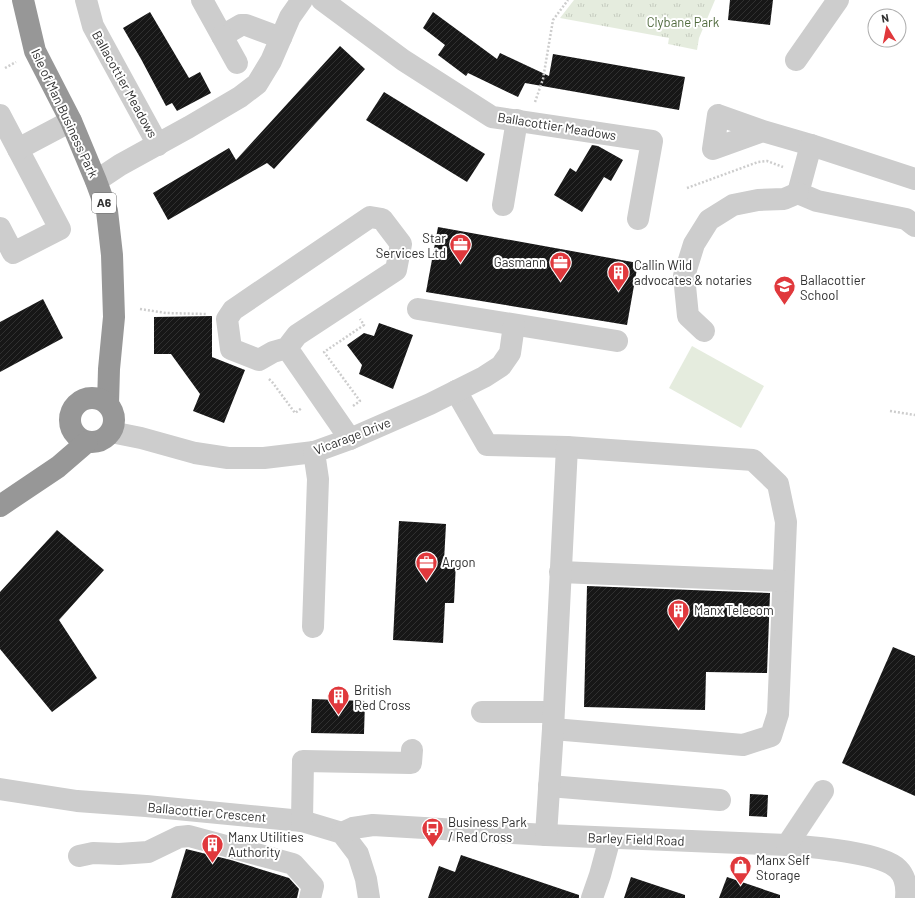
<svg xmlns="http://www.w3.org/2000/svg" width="915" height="898" viewBox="0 0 915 898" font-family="Barlow,sans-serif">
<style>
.park{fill:url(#park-tufts)}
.pitch{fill:#e5ecde}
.building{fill:url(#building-hatch)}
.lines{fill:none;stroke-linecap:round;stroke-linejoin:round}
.path{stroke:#cdcdcd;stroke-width:2.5;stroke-dasharray:2 2;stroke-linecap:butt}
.minor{stroke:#cdcdcd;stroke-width:22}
.highway{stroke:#979797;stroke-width:22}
.labels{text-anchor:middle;stroke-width:4;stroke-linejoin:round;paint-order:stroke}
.shield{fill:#fff;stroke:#6e6e6e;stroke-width:1}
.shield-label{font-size:12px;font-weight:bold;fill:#303030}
.park-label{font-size:13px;fill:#516b3e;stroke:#fff}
.street-label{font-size:13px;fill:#303030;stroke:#fff}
.poi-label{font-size:13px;fill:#303030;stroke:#fff;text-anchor:start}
</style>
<defs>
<pattern id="park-tufts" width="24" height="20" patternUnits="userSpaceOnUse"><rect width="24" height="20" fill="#e5ecde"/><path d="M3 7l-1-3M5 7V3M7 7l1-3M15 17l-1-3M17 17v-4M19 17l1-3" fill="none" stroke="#c5cbbf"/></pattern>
<pattern id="building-hatch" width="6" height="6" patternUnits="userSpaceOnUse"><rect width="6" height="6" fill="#171717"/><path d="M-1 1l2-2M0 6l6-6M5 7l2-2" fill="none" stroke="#303030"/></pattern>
</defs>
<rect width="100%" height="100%" fill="#fff"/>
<polygon class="park" points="574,0 715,0 699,38 697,50 668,44 669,38 560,18"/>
<polygon class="pitch" points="692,346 764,386 741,428 669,388"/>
<g class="building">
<polygon points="730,0 773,0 770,25 728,20"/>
<polygon points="150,12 189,78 200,72 211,93 177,111 172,103 166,106 141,59 123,28"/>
<polygon points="433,12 497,59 500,53 549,76 553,54 685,77 679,110 525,83 518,97 468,73 466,76 438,55 445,45 423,28"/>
<polygon points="340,46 365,69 274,169 267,163 168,220 153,193 229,148 236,160"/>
<polygon points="384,92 485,154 467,182 366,120"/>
<polygon points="592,145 598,146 623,160 611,181 604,177 582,212 554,195 570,168 576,172"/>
<polygon points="438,227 638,263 627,325 426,292"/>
<polygon points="43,299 63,338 0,372 0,322"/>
<polygon points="212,316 212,357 245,370 224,423 193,411 200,394 171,354 154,354 154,317"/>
<polygon points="379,323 413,335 393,389 359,374 362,365 347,345 364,333 374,336"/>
<polygon points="399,521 446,524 444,561 456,562 454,603 445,603 443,643 393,640"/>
<polygon points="57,530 104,570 59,620 97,678 52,712 0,649 0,592"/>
<polygon points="587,586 770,593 767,673 706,672 705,710 584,707"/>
<polygon points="893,647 915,656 915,796 842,763"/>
<polygon points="312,699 365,701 364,734 311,733"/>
<polygon points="750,794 768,795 767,817 749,816"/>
<polygon points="186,849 231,860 289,878 299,889 297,898 171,898"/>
<polygon points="461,855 579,895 579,898 428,898 439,866 455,872"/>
<polygon points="631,877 685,895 685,898 624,898"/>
<polygon points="727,877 780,895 780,898 719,898"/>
</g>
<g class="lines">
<g class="path">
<polyline points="5,68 16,62"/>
<polyline points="535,102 543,79 553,20 568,0"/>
<polyline points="687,188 758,162 767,161 783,167"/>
<polyline points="140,309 166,313 206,314"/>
<polyline points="269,379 273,383 295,413 302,408"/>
<polyline points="353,406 360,401 324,352 364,325 360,319"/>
<polyline points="890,411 915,415"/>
</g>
<g class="minor">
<polyline points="86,0 93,26 158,145"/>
<polyline points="202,0 222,36 241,25 246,25 281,38"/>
<polyline points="322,0 403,60 492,117 652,141 638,219"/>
<polyline points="222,36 237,63"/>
<polyline points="796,60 838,0"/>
<polyline points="0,115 60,229 13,253 0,228"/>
<polyline points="763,131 713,149 718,115 763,131 811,145"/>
<polyline points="18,149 71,121"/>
<polyline points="915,179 811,145 798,193 817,201 906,219 915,226"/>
<polyline points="96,181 120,165 189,127 240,97 257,84 271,61 290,17 302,0"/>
<polyline points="503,205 517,120"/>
<polyline points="418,309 617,341"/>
<polyline points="704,331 688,316 684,276 694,244 709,220 733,205 758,200 784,199 798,193"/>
<polyline points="287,348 273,352 259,360 231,349 227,319 233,310 370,217 382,219 401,244 396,270 297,335 287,348 350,439"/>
<polyline points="456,391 487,445 567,447 753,460 778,484 786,522 778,714 771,736 743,745 553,729"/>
<polyline points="111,432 141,438 195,453 228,458 264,458 314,452 350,439 430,404 484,377 501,366 510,353 514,325"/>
<polyline points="560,572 783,581"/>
<polyline points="313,627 318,479 314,452"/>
<polyline points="482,712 553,712"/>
<polyline points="549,786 720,800"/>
<polyline points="0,789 77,801 146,806 302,821 342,833 358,854 366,879 369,898"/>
<polyline points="302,821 303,761 411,763 412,750"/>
<path d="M 342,833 L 353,828 L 373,825 L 546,835 L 787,845 C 812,847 881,852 898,869 C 906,877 907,888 906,898"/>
<polyline points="546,835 553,729 567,447"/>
<polyline points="787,845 823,791"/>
<polyline points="79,856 93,853 119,854 148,852 179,837 189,836 293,864 313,886 310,898"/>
<polyline points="592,898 600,875 610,838"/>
</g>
<g class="highway">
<polyline points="23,0 35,51 71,121 96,181 107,211 112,255 114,317 109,369 108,404"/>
<circle cx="92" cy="420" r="22"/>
<polyline points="0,506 58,467 87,442"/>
</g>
</g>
<defs>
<symbol id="office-pin" viewBox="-11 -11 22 30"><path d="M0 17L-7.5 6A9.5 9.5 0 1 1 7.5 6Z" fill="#e0383c" stroke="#fff"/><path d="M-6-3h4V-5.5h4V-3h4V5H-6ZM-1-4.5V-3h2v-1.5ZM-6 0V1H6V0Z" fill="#fff"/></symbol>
<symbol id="building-pin" viewBox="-11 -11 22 30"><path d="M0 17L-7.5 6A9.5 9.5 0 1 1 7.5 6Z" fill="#e0383c" stroke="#fff"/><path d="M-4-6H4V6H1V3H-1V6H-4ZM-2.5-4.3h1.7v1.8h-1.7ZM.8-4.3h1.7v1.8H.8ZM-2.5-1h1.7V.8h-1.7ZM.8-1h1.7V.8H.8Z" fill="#fff"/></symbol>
<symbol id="school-pin" viewBox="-11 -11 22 30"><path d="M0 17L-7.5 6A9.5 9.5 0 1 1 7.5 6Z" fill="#e0383c" stroke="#fff"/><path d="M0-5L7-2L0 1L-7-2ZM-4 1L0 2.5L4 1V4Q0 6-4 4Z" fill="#fff"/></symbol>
<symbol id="bus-pin" viewBox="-11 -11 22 30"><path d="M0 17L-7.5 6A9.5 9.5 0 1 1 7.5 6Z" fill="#e0383c" stroke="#fff"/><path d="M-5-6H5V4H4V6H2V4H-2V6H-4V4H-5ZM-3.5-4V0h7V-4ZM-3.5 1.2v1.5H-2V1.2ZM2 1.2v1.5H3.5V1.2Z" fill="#fff"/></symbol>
<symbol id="shop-pin" viewBox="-11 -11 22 30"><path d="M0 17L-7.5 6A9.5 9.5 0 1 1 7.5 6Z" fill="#e0383c" stroke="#fff"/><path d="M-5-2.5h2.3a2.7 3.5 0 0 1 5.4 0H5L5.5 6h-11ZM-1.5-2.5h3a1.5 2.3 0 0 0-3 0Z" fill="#fff"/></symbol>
</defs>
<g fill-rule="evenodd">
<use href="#office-pin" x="448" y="232" width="25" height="34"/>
<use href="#office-pin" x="548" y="250" width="25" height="34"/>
<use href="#building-pin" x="606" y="260" width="25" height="34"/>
<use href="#school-pin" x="772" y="274" width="25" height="34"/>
<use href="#office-pin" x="414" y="550" width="25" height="34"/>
<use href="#building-pin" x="666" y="598" width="25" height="34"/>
<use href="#building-pin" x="326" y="684" width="25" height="34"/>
<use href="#bus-pin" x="420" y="816" width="25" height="34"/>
<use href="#building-pin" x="200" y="832" width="25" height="34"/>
<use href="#shop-pin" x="728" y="854" width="25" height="34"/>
</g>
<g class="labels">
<rect class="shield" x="92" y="193" width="24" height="20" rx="3"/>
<g class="shield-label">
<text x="104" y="207">A6</text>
</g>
<g class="park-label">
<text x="683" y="27">Clybane Park</text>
</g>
<g class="street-label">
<text transform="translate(125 84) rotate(61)" y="5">Ballacottier Meadows</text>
<text transform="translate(65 113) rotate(65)" y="5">Isle of Man Business Park</text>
<text transform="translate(557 126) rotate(9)" y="5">Ballacottier Meadows</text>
<text transform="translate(352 436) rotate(-21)" y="5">Vicarage Drive</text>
<text transform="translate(207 812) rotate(5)" y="5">Ballacottier Crescent</text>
<text transform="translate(636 839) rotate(2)" y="5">Barley Field Road</text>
</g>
<g class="poi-label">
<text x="446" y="243" text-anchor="end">Star<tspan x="446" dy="15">Services Ltd</tspan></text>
<text x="546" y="267" text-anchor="end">Gasmann</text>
<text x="634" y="270">Callin Wild<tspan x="634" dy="15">advocates &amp; notaries</tspan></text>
<text x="800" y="285">Ballacottier<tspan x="800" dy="15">School</tspan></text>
<text x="442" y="567">Argon</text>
<text x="694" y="615">Manx Telecom</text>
<text x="354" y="695">British<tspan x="354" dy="15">Red Cross</tspan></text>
<text x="448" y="827">Business Park<tspan x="448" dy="15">/ Red Cross</tspan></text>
<text x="228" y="842">Manx Utilities<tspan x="228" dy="15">Authority</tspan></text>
<text x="756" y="865">Manx Self<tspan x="756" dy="15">Storage</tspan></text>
</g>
</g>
<g transform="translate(887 28) rotate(350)"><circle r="19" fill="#ffffff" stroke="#acacac"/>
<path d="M0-3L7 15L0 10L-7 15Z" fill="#e0383c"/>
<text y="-6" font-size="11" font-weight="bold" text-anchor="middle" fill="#303030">N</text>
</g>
</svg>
